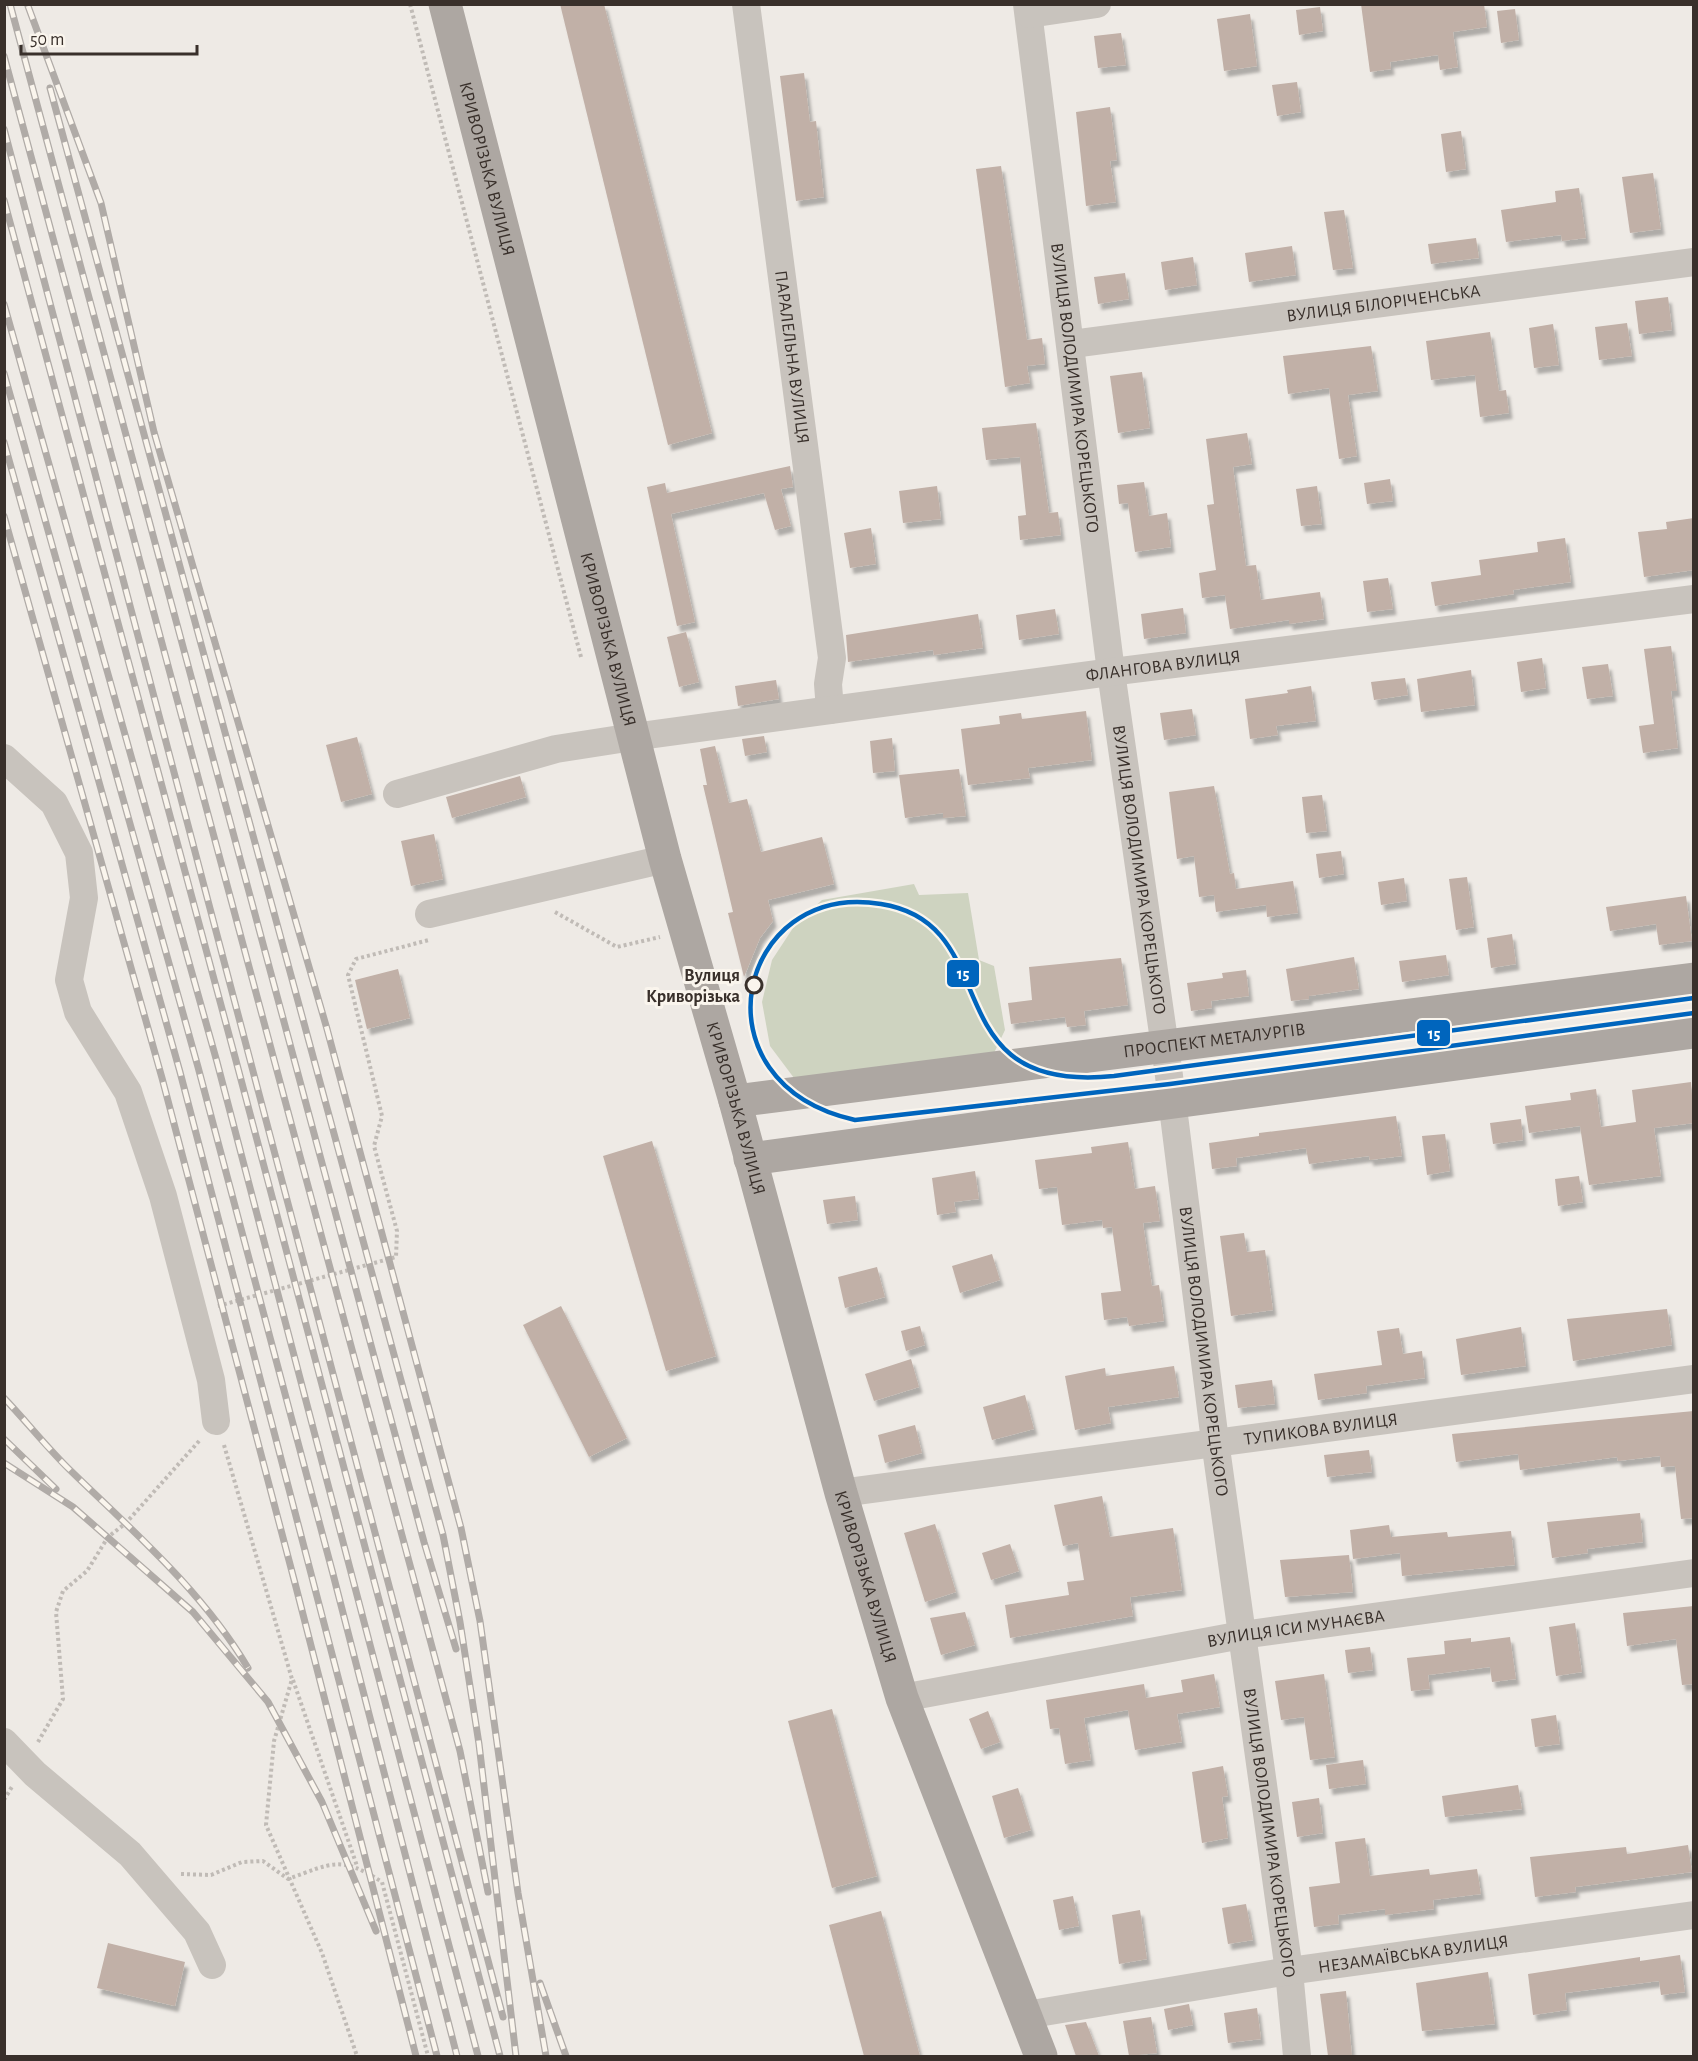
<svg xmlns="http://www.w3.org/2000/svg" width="1698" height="2061" viewBox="0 0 1698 2061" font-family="'Alegreya Sans',sans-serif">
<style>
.green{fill:#ced3c0}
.building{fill:#c1b0a7;filter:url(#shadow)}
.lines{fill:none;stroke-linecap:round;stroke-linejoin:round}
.path{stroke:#c0bbb6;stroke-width:4;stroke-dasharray:3 3;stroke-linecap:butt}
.minor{stroke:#c8c3bd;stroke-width:28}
.major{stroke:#ada7a2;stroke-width:33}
.rail-casing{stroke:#b0aba7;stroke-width:7}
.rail{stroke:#faf5ed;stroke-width:4.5;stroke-dasharray:14;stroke-linecap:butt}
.tram-1-casing{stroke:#faf5ed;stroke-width:9}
.tram-1{stroke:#0065bd;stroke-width:4.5}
.stop-dot{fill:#faf5ed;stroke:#39302b;stroke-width:3}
.labels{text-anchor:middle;stroke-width:6;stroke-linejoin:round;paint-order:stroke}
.street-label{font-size:18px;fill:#39302b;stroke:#faf5ed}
.stop-label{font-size:18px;font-weight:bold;fill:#39302b;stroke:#faf5ed;text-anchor:end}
.line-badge{stroke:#faf5ed;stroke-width:2}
.badge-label{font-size:16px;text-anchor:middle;font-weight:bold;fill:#fff}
</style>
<defs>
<filter id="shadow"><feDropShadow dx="3.5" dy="6" stdDeviation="1.5" flood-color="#0004"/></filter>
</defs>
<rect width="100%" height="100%" fill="#eeeae5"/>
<polygon class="green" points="914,884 919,895 968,893 979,960 994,966 1005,1030 994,1053 794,1078 770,1046 762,1002 772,960 793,928 822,900"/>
<g class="building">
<polygon points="560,4 604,4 712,433 668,445"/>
<polygon points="1361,4 1484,4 1487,27 1453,32 1458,67 1440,70 1438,55 1390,62 1391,69 1370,72"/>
<polygon points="1320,7 1323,31 1299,35 1296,10"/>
<polygon points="1515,9 1519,40 1501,43 1497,11"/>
<polygon points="1250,14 1257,66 1224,71 1217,19"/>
<polygon points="1121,33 1126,65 1098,68 1094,36"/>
<polygon points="804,73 810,122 816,121 824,197 796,201 780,76"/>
<polygon points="1297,82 1301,112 1277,116 1272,85"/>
<polygon points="1110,107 1117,160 1110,161 1116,202 1086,206 1076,112"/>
<polygon points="1461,131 1466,169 1446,172 1441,134"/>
<polygon points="1001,166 1027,340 1042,338 1045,364 1027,366 1030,383 1005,387 976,169"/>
<polygon points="1653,173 1661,229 1630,233 1622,177"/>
<polygon points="1579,188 1586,238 1562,241 1561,235 1506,242 1501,210 1556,202 1555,191"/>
<polygon points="1344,210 1353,268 1333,270 1324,212"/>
<polygon points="1476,238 1479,258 1431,264 1428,244"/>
<polygon points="1292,246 1296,275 1249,282 1245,253"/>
<polygon points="1193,257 1197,285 1165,290 1161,262"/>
<polygon points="1125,273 1129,299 1098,304 1094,277"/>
<polygon points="1668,297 1672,330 1639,334 1635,301"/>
<polygon points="1627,323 1632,356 1599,360 1595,327"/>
<polygon points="1553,324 1559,365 1534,368 1529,328"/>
<polygon points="1490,332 1499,391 1506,390 1509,413 1480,417 1475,375 1431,380 1426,341"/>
<polygon points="1371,346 1378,391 1348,395 1357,456 1339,459 1329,388 1288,394 1283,356"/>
<polygon points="1142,372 1150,428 1118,433 1110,376"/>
<polygon points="1036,423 1049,513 1058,512 1061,535 1020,540 1018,516 1026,515 1020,457 986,460 982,428"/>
<polygon points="1247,433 1252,464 1233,467 1246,566 1256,565 1261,600 1320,592 1324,619 1289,624 1289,620 1230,629 1225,595 1202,598 1199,573 1216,570 1207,505 1214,504 1206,439"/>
<polygon points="790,466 793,487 781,489 791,526 775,530 764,493 671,514 695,622 677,626 647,487 665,483 667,493"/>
<polygon points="1390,479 1393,501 1367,504 1364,483"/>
<polygon points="1144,482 1149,516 1167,513 1171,547 1135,552 1128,503 1119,504 1117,485"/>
<polygon points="937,486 941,519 903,523 899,491"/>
<polygon points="1317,486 1322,524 1301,526 1296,489"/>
<polygon points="1694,518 1694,570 1644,577 1638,532 1667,529 1666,522"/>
<polygon points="871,528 876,564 850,568 844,533"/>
<polygon points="1565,538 1571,582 1513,590 1514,594 1435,606 1431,582 1481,575 1479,560 1538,552 1537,542"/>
<polygon points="1388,578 1393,609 1367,612 1363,581"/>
<polygon points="1183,608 1186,633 1144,639 1141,614"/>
<polygon points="1055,609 1059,634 1019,640 1016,615"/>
<polygon points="978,614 983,648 934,655 933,650 848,662 846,635"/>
<polygon points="686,632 699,682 679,687 667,637"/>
<polygon points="1671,646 1677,691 1671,691 1678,748 1643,753 1639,726 1654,724 1644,649"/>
<polygon points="1542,658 1546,688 1521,692 1517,662"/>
<polygon points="1608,664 1613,696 1587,699 1582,667"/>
<polygon points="1471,670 1475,705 1421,712 1417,679"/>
<polygon points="1405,678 1408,695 1374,700 1371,682"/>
<polygon points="776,680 779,699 738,706 735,686"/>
<polygon points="1311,686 1316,721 1276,726 1278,735 1250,739 1245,699 1288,693 1287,690"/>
<polygon points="1192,709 1196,735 1164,740 1160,713"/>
<polygon points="1086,711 1092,760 1028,768 1030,778 968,785 961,729 1000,724 999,716 1021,713 1022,719"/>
<polygon points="764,736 767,752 745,756 742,739"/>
<polygon points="357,737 372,794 341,802 326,745"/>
<polygon points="892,738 895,771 873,773 870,741"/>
<polygon points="715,746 729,803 747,799 761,852 822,837 834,884 768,900 773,921 760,938 744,977 728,913 733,912 703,785 707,785 700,749"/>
<polygon points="959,769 966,816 943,818 943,813 905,818 899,775"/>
<polygon points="520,776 526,797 452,818 446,797"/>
<polygon points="1214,786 1230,874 1234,873 1236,889 1293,881 1298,913 1267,917 1266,905 1216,912 1214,895 1199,897 1194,856 1177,859 1169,792"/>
<polygon points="1322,795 1327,831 1306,833 1302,797"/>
<polygon points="434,834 443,879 411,886 401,841"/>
<polygon points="1341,851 1344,874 1319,878 1316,854"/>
<polygon points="1467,877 1474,927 1456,930 1449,879"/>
<polygon points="1404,878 1407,901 1381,905 1378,882"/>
<polygon points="1686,896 1692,941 1659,945 1656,924 1610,931 1606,907"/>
<polygon points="1512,934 1516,964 1491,968 1487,938"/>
<polygon points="1446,955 1449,975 1402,982 1399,961"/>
<polygon points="1354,957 1359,989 1309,996 1309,999 1291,1001 1286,969"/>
<polygon points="1121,958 1128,1005 1084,1011 1086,1025 1067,1027 1065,1017 1011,1024 1008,1003 1032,1000 1029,967"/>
<polygon points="398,969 410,1018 367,1029 355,980"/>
<polygon points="1246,970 1249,996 1211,1001 1212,1008 1191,1011 1187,983 1223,978 1222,973"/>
<polygon points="1691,1082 1694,1123 1654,1128 1661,1176 1589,1185 1580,1126 1529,1133 1525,1106 1571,1100 1570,1093 1596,1089 1601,1127 1636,1122 1632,1090"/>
<polygon points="1396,1116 1402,1156 1370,1160 1369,1156 1309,1164 1306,1148 1236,1158 1237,1166 1212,1169 1209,1143 1259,1136 1259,1133"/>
<polygon points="1521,1119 1523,1140 1493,1144 1490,1123"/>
<polygon points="1445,1134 1450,1171 1427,1175 1422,1136"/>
<polygon points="652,1141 716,1356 666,1371 603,1156"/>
<polygon points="1128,1142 1135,1189 1155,1186 1160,1221 1143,1223 1152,1286 1159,1285 1164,1321 1129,1326 1127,1317 1104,1320 1101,1293 1121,1291 1112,1227 1103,1228 1102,1220 1062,1225 1057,1187 1039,1189 1035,1160 1092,1153 1091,1147"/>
<polygon points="975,1171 979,1199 954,1202 956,1212 937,1215 932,1178"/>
<polygon points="1579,1176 1583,1202 1558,1206 1555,1179"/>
<polygon points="855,1196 858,1220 827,1224 823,1200"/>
<polygon points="1244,1233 1247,1252 1265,1250 1273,1310 1231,1316 1220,1236"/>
<polygon points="992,1254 1000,1280 960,1293 952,1266"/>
<polygon points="877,1267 885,1297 845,1308 838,1277"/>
<polygon points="561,1306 627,1438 589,1457 523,1325"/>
<polygon points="1667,1309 1672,1345 1573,1361 1567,1319"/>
<polygon points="920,1326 925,1345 906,1351 901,1331"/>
<polygon points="1521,1327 1526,1366 1461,1375 1456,1339"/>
<polygon points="1399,1328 1403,1354 1422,1351 1425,1378 1366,1386 1367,1393 1318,1400 1314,1374 1382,1365 1377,1331"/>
<polygon points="911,1359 919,1387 874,1401 865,1374"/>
<polygon points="1174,1366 1179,1397 1108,1407 1111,1423 1075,1430 1065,1376 1105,1368 1106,1376"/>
<polygon points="1272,1380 1275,1404 1238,1408 1235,1385"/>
<polygon points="1025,1395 1034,1429 992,1440 983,1407"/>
<polygon points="1694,1411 1694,1518 1681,1519 1675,1466 1661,1467 1660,1456 1618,1461 1617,1457 1520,1470 1518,1454 1456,1462 1452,1434"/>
<polygon points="915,1425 922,1453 885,1463 878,1435"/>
<polygon points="1369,1450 1372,1472 1327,1477 1324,1455"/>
<polygon points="1102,1496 1110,1537 1173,1528 1182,1590 1130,1597 1133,1616 1010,1638 1005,1605 1069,1595 1067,1582 1084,1580 1078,1543 1063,1546 1054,1505"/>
<polygon points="1640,1513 1643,1542 1587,1549 1588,1553 1552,1558 1547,1522"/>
<polygon points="935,1524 956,1592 925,1602 904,1533"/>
<polygon points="1389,1525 1391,1537 1447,1532 1448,1537 1511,1531 1515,1565 1402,1576 1400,1553 1353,1559 1350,1530"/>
<polygon points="1010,1544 1019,1571 991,1580 982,1553"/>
<polygon points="1349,1555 1353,1592 1285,1597 1280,1560"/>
<polygon points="1694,1606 1694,1684 1682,1685 1676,1639 1627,1646 1623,1613"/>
<polygon points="965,1612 975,1645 941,1655 930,1618"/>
<polygon points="1575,1623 1582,1672 1556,1676 1549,1627"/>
<polygon points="1510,1637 1516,1679 1492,1682 1490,1667 1428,1675 1430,1689 1411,1691 1407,1658 1445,1654 1444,1641 1471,1638 1471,1642"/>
<polygon points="1370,1647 1373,1670 1348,1673 1345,1650"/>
<polygon points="1214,1674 1220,1707 1177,1714 1182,1742 1135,1750 1128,1710 1084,1718 1091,1760 1065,1764 1059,1728 1050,1729 1046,1700 1144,1684 1146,1698 1183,1692 1181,1680"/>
<polygon points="1324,1674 1335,1757 1310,1760 1304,1717 1281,1720 1275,1681"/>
<polygon points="832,1709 877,1876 832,1888 788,1721"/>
<polygon points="988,1711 1000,1742 981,1749 969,1719"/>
<polygon points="1556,1715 1560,1744 1535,1747 1531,1719"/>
<polygon points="1363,1760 1366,1784 1329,1789 1326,1765"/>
<polygon points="1223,1766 1228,1796 1222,1797 1228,1838 1202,1843 1192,1772"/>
<polygon points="1518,1785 1522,1809 1445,1817 1442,1796"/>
<polygon points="1018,1788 1031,1830 1004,1838 992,1796"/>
<polygon points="1319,1798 1323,1833 1297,1837 1292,1802"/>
<polygon points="1365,1838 1370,1876 1429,1869 1430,1875 1477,1869 1481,1894 1433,1900 1434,1909 1385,1915 1385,1909 1338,1915 1339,1924 1314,1927 1309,1887 1340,1883 1335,1842"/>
<polygon points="1688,1845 1692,1872 1575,1887 1576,1892 1535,1897 1530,1857 1626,1847 1627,1854"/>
<polygon points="1073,1896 1079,1926 1059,1930 1053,1900"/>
<polygon points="1246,1904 1253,1940 1228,1944 1222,1908"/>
<polygon points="1140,1910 1147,1959 1119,1964 1112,1915"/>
<polygon points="881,1911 920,2056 864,2056 829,1925"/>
<polygon points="108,1943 185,1962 175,2006 97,1988"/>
<polygon points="1680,1955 1685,1992 1661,1995 1659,1981 1565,1993 1567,2010 1533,2015 1528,1974 1640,1957 1640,1961"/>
<polygon points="1488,1972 1495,2024 1422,2031 1416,1983"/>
<polygon points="1346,1991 1352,2056 1328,2056 1320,1994"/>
<polygon points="1189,2004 1193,2025 1168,2030 1164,2009"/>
<polygon points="1257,2008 1261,2039 1228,2043 1224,2013"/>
<polygon points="1151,2017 1157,2053 1129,2056 1123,2021"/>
<polygon points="1086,2022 1099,2056 1076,2056 1065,2025"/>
</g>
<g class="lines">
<g class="path">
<polyline points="410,4 581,657"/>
<polyline points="555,912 617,947 660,937"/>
<polyline points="218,1306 396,1257 397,1231 374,1146 382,1116 348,975 356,959 429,940"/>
<polyline points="224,1445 292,1679 274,1741 266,1825 322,1953 357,2056"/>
<polyline points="293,1680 357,1866"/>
<polyline points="38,1742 63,1699 56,1612 63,1591 87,1571 108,1537 126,1523 200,1440"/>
<polyline points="4,1800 13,1785"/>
<path d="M 181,1874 L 211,1875 L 242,1862 L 263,1861 L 288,1879 C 333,1863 340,1855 382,1882 L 428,2056"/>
</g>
<g class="minor">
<path id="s1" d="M 746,4 L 832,658 L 828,684 L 830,710"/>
<path id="s2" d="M 1027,4 L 1111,672 L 1168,1068 L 1215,1441 L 1289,1971 L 1297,2056"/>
<polyline points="1029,14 1097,4"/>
<path id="s3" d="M 1072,344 L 1694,262"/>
<polyline points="4,758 54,803 79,853 84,898 69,980 78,1012 128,1092 163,1196 211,1380 216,1421"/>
<path id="s4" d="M 397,794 L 556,749 L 633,737 L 1111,672 L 1694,599"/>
<polyline points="429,914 665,859"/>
<path id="s5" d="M 841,1493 L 1694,1379"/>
<path id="s6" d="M 902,1698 L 1242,1635 L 1694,1573"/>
<polyline points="4,1742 35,1774 130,1854 197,1932 212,1965"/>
<path id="s7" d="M 1026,2015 L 1289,1971 L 1694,1915"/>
</g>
<g class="major">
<path id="s8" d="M 445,4 L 665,859 L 735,1101 L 841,1493 L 902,1698 L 1041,2056"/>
<path id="s9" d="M 735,1101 L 1694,979"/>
<polyline points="750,1159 1694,1032"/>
</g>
<defs>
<g id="rail">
<polyline points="10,4 424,1542 456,1649"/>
<polyline points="28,6 101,203 154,432 327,1029 461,1528 480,1621 518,1893 546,2056"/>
<polyline points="4,56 460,1751 488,1892"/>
<polyline points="50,88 443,1535 460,1622 479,1744 516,2056"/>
<polyline points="4,129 503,2017"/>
<polyline points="4,200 235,1057 500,2056"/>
<polyline points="4,304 217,1062 478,2056"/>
<polyline points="4,373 198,1067 333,1574 457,2056"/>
<polyline points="4,442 180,1072 437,2056"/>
<polyline points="4,516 162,1078 296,1587 416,2056"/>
<path d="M 4,1398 C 27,1422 48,1449 72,1472 C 135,1533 203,1592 248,1668"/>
<polyline points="4,1439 56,1489"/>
<polyline points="4,1463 73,1507 193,1612 268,1702 322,1802 376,1931"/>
<polyline points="540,1983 566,2056"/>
</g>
</defs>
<use href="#rail" class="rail-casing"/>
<use href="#rail" class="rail"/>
<defs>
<path id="tram-1" d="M 1694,998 L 1114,1076 C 930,1095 1009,924 881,904 C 737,880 690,1083 855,1120 L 1170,1084 L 1694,1013"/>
</defs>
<use href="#tram-1" class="tram-1-casing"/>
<use href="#tram-1" class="tram-1"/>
</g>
<circle class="stop-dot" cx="754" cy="985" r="8"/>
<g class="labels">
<g class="street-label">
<text dy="6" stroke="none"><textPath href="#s8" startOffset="170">КРИВОРІЗЬКА ВУЛИЦЯ</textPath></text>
<text dy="6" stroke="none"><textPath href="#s3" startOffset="314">ВУЛИЦЯ БІЛОРІЧЕНСЬКА</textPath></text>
<text dy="6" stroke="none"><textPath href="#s1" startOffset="356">ПАРАЛЕЛЬНА ВУЛИЦЯ</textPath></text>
<text dy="6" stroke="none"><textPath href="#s2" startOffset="387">ВУЛИЦЯ ВОЛОДИМИРА КОРЕЦЬКОГО</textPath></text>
<text dy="6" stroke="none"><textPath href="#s8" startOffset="656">КРИВОРІЗЬКА ВУЛИЦЯ</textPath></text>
<text dy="6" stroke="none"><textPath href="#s4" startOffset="778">ФЛАНГОВА ВУЛИЦЯ</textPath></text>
<text dy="6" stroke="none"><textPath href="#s2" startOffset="873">ВУЛИЦЯ ВОЛОДИМИРА КОРЕЦЬКОГО</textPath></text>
<text dy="6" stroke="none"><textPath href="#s9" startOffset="483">ПРОСПЕКТ МЕТАЛУРГІВ</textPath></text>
<text dy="6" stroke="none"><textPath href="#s8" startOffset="1142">КРИВОРІЗЬКА ВУЛИЦЯ</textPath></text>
<text dy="6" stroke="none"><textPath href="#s2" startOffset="1359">ВУЛИЦЯ ВОЛОДИМИРА КОРЕЦЬКОГО</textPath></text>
<text dy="6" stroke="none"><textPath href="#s5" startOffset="484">ТУПИКОВА ВУЛИЦЯ</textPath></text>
<text dy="6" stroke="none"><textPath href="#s8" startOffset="1628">КРИВОРІЗЬКА ВУЛИЦЯ</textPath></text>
<text dy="6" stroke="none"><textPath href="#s6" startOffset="400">ВУЛИЦЯ ІСИ МУНАЄВА</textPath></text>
<text dy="6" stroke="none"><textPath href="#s2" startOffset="1845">ВУЛИЦЯ ВОЛОДИМИРА КОРЕЦЬКОГО</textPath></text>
<text dy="6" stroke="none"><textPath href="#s7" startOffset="392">НЕЗАМАЇВСЬКА ВУЛИЦЯ</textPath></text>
</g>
<g class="stop-label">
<text x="740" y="981">Вулиця<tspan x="740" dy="21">Криворізька</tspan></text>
</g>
</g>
<g class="line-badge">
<rect x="946" y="959" width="34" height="29" rx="6" fill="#0065bd"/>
<rect x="1416" y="1019" width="35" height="28" rx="6" fill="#0065bd"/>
</g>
<g class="badge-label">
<text x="963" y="979">15</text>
<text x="1434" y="1039">15</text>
</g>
<rect width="1698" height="2061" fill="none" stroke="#39302b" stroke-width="12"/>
<path d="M21 45v9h176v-9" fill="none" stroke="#39302b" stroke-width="3"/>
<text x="30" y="45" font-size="18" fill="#39302b" stroke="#faf5ed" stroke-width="4.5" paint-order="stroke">50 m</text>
</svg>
